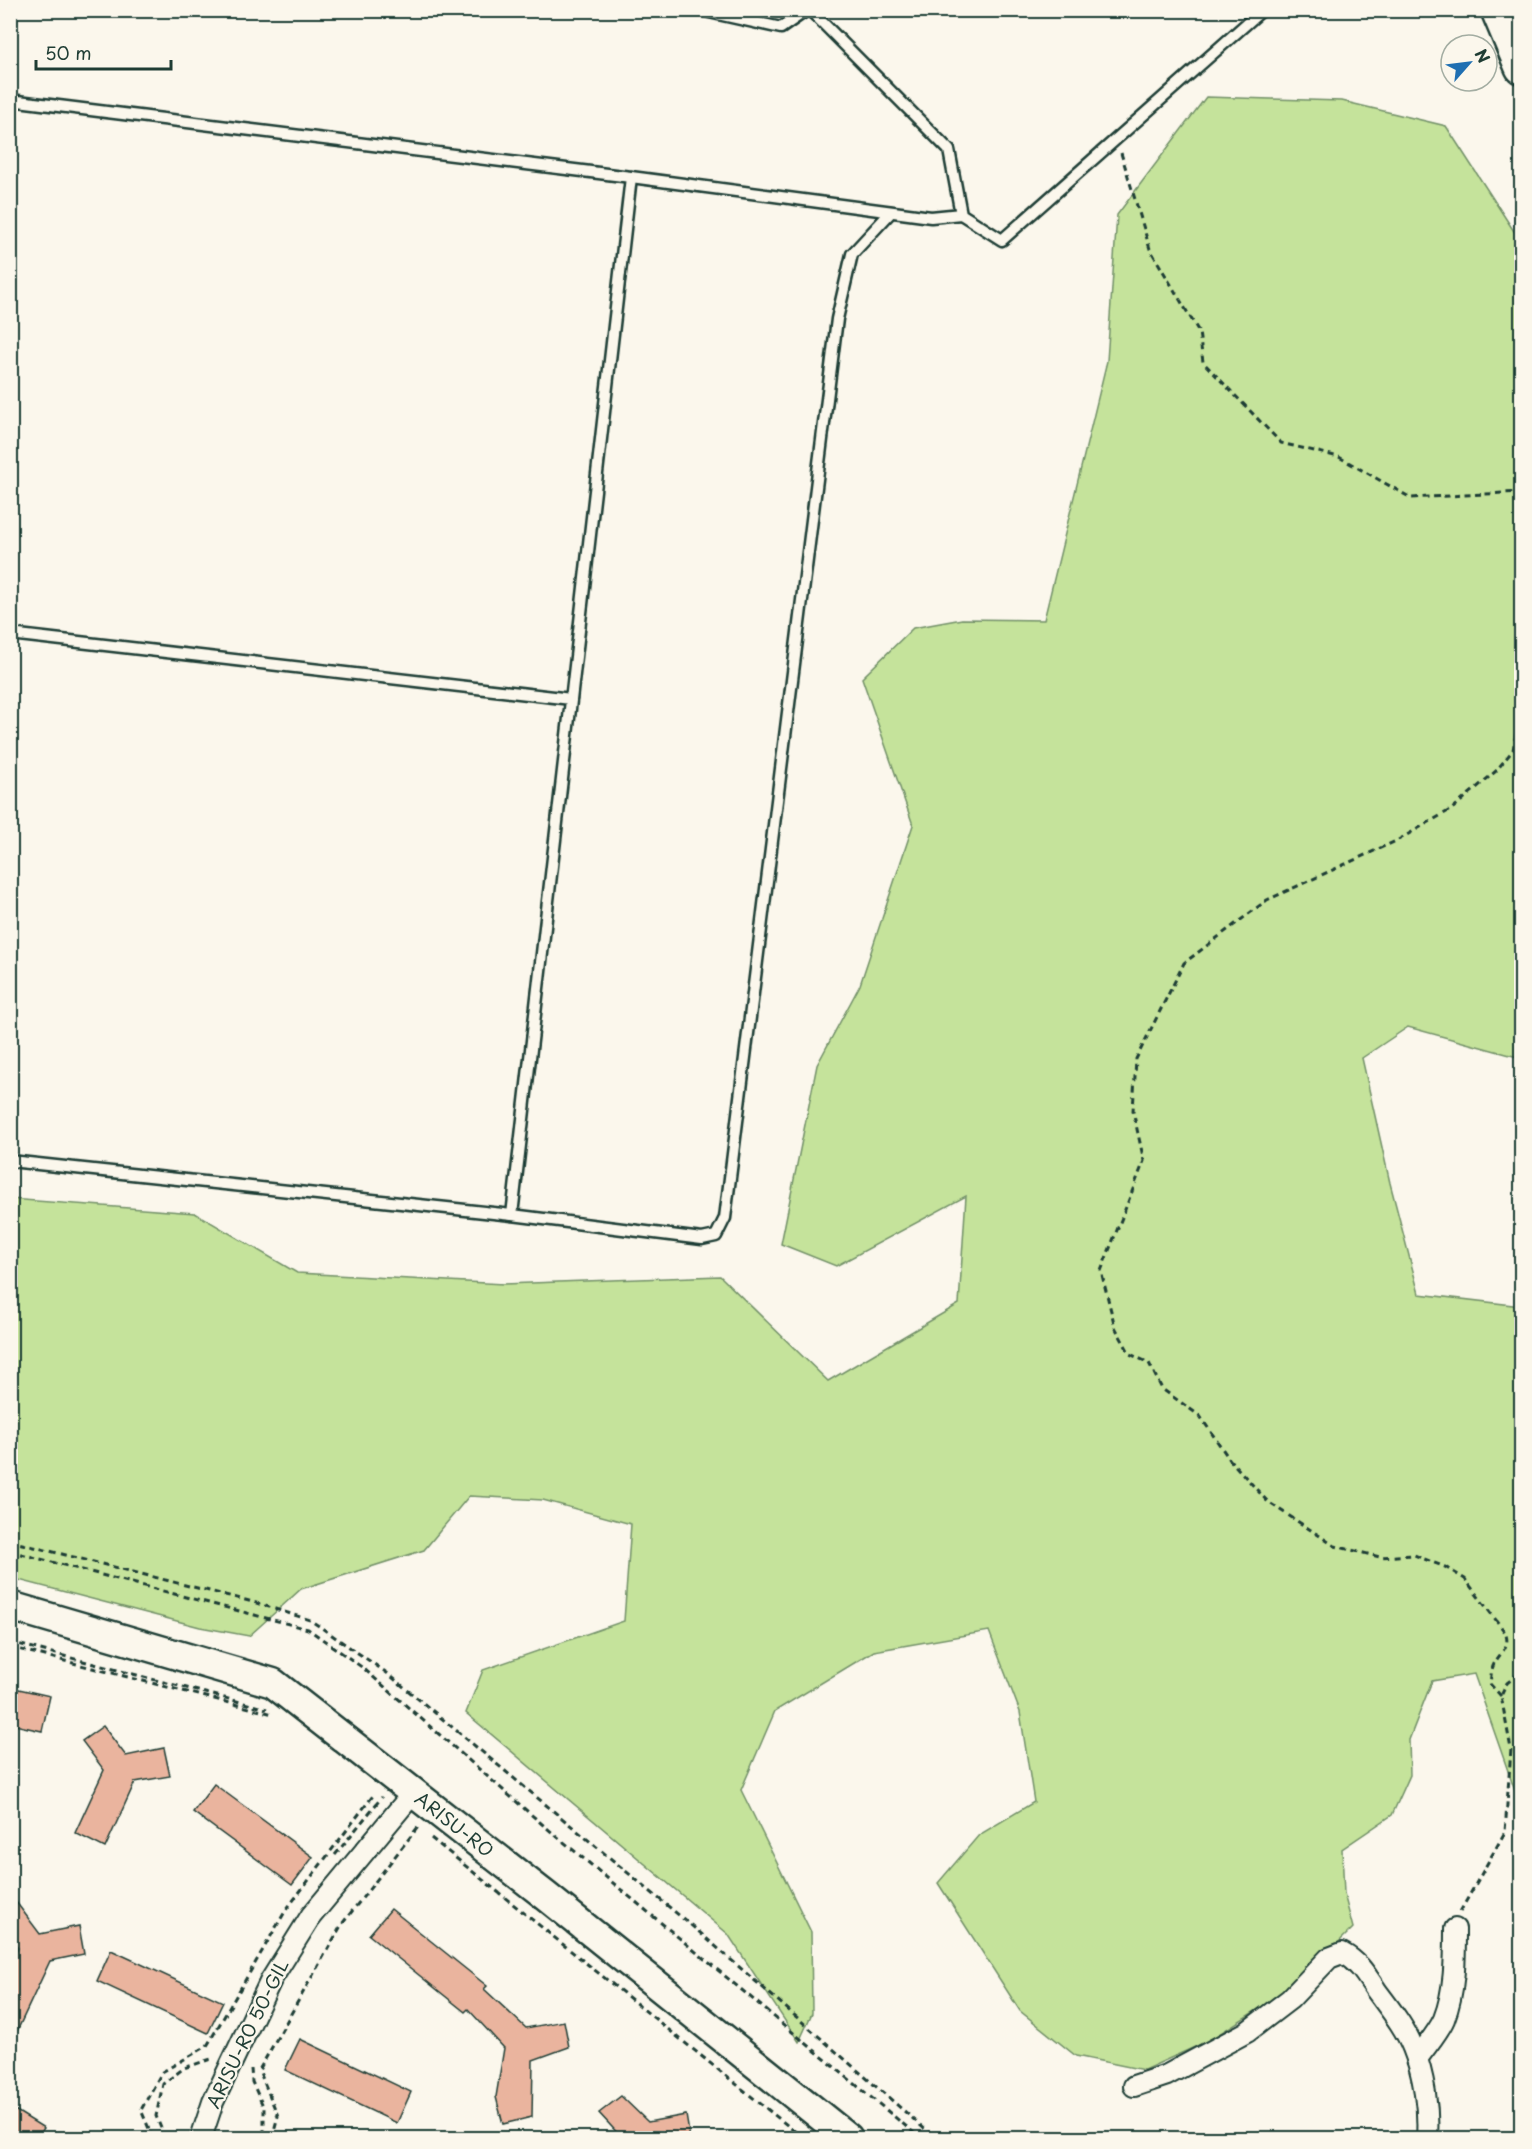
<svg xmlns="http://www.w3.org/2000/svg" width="1532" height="2149" viewBox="0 0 1532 2149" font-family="'Playpen Sans',sans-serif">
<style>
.green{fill:#c5e39b;stroke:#729068;stroke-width:1.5}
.building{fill:#eab49e;stroke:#1f3d34;stroke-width:1.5}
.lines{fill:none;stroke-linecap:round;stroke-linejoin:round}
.service-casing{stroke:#1f3d34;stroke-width:15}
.minor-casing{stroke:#1f3d34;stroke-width:24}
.secondary-casing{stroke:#1f3d34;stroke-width:33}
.trunk-casing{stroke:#1f3d34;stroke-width:38}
.path{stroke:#1f3d34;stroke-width:3;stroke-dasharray:6 4.5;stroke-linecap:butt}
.service{stroke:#fbf7ec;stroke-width:10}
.minor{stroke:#fbf7ec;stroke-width:20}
.secondary{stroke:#fbf7ec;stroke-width:28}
.trunk{stroke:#fbf7ec;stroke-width:33}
.labels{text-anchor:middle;stroke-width:4.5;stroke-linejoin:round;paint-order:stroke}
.street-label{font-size:18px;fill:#1f3d34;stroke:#fbf7ec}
</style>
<rect width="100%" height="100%" fill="#fbf7ec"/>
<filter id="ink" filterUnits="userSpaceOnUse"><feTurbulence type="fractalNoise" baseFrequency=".0167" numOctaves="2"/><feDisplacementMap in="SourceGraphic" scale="12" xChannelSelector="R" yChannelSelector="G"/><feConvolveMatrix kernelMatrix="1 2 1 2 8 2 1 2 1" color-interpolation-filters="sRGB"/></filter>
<g filter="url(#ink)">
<polygon class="green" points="1206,97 1342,101 1446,126 1521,242 1521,1058 1408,1027 1362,1058 1390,1183 1419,1294 1521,1306 1521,1808 1474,1674 1432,1681 1409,1740 1410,1775 1392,1815 1342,1849 1344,1894 1353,1928 1293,1987 1208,2041 1144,2070 1076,2056 1020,2011 938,1883 979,1835 1034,1802 1020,1712 989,1631 874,1651 775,1711 741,1790 811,1932 812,2013 799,2042 728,1934 466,1713 483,1670 624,1621 631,1524 543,1500 469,1496 424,1550 301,1589 249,1636 200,1627 11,1578 10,1199 195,1213 297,1273 504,1284 720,1276 828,1381 959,1304 966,1196 836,1266 781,1244 817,1065 860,985 913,825 862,678 913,628 962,619 1044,620 1107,361 1117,215"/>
<g class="building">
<polygon points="10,1687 50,1696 42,1731 10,1724"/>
<polygon points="103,1726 126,1756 164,1748 170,1776 135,1782 105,1848 75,1833 104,1770 82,1741"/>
<polygon points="214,1784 313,1857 292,1885 193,1812"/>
<polygon points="10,1894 40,1934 79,1926 84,1954 50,1961 10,2046 10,1966 18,1948 10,1938"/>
<polygon points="391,1909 487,1986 484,1989 526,2028 564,2021 569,2047 533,2060 532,2117 503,2124 496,2097 504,2048 468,2009 465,2012 369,1935"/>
<polygon points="111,1950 223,2002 208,2033 97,1981"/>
<polygon points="300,2039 411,2092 397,2123 285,2070"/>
<polygon points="621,2096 648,2122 686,2115 690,2139 623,2139 599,2113"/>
<polygon points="10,2107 44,2128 37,2139 10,2139"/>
</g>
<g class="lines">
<defs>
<g id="service">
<polyline points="700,10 781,28 807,10"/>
<polyline points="810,10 949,150 961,214 1002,240 1262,10"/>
<polyline points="10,100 631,177 931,217 961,214"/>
<polyline points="10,634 571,699"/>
<polyline points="10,1161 512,1215 631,177"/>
<polyline points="512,1215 702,1239 716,1236 725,1218 837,319 852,254 891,212"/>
</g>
<g id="minor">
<path d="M 1417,2059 C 1425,2047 1438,2033 1444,2019 C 1455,1991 1455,1959 1455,1929"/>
<path d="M 1134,2086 L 1167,2075 L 1247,2032 L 1290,1999 L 1329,1958 L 1342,1953 C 1359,1962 1366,1975 1376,1990 C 1389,2008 1405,2027 1413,2048 C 1424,2075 1429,2109 1427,2138"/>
<polyline points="201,2138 213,2102 271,1980 311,1916 413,1793"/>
</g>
<polyline id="secondary" points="10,1606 273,1683 546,1896 848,2138"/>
<polyline id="trunk" points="1498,10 1522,67"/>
</defs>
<use href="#service" class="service-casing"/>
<use href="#minor" class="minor-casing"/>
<use href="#secondary" class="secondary-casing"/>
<use href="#trunk" class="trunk-casing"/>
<g class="path">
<polyline points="1121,153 1150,249 1199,332 1203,362 1281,443 1339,457 1411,498 1522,492"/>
<polyline points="10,1541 253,1602 310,1620 387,1673 698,1931 935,2138"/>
<polyline points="10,1551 308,1629 363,1668 542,1824 920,2138"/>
<polyline points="10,1642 267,1709"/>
<polyline points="10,1647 273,1714"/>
<path d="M 1501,1696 L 1490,1684 C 1491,1677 1491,1670 1494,1664 C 1501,1651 1511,1647 1505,1632 L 1465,1579 L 1445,1567 L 1414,1555 L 1380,1557 L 1335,1546 L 1268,1502 L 1230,1460 L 1200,1416 L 1162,1389 L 1149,1363 L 1130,1354 L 1115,1327 L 1101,1271 L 1144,1161 L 1133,1111 L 1136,1059 L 1184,963 L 1267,900 L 1398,840 L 1452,809 L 1496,771 L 1513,750 L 1522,701"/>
<polyline points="431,1838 803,2138"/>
<polyline points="335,1855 382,1797"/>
<polyline points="1460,1912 1505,1832 1511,1749 1501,1696 1507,1683 1522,1671"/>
<polyline points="251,2069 252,2082 264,2108 264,2135 262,2138"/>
<polyline points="153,2138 141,2110 162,2072 207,2046 286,1910 375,1793"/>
<polyline points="165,2138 156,2116 163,2084 184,2068 214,2058"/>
<polyline points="272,2138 278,2116 259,2070 342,1924 418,1827"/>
</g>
<use href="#service" class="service"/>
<use href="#minor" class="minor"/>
<use href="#secondary" class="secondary"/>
<use href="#trunk" class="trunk"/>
</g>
</g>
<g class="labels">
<g class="street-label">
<text transform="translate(454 1825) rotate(38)" y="6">ARISU-RO</text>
<text transform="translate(248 2034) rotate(-64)" y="6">ARISU-RO 50-GIL</text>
</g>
</g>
<rect width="1532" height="2149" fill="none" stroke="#fbf7ec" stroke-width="36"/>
<rect x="18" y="18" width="1496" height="2113" fill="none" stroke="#1f3d34" stroke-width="2" filter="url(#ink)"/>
<g transform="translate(1469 63) rotate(62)"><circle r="28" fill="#fbf7ec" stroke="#a3ada2" stroke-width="1.5"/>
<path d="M0-4.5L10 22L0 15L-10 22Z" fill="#1f6fb2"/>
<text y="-9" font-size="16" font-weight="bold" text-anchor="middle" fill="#1f3d34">N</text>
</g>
<path d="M36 60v9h135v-9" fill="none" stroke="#1f3d34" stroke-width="3"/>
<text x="45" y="60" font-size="18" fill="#1f3d34" stroke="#fbf7ec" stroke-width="4.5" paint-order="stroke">50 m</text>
</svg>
